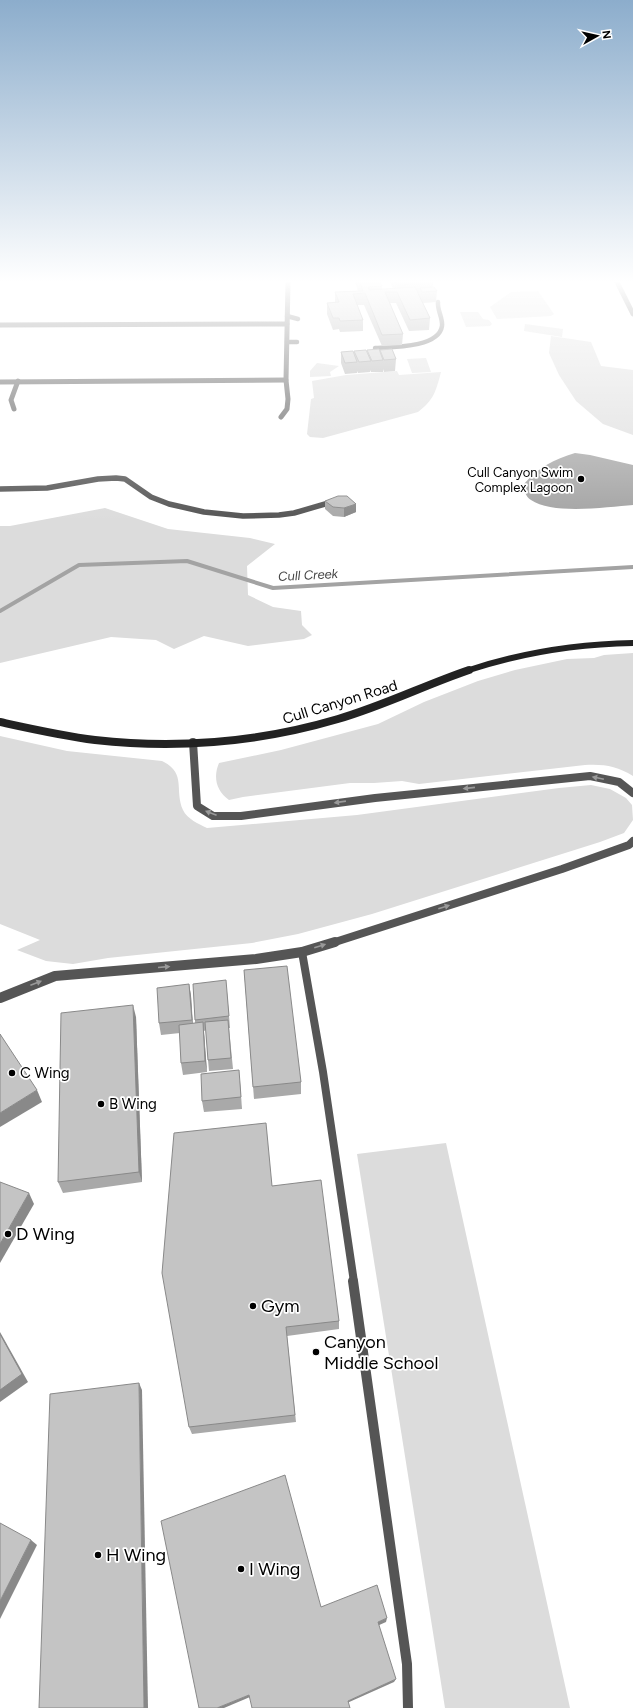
<svg xmlns="http://www.w3.org/2000/svg" width="633" height="1708" viewBox="0 0 633 1708" font-family="Figtree,sans-serif">
	<style>
		.green { fill: #dcdcdc }
		.water { fill: #a3a3a3 }
		.lines { fill: none; stroke-linecap: round; stroke-linejoin: round }
		.stream { stroke: #a3a3a3; stroke-width: 4 }
		.lane-far3 { stroke: #555; stroke-width: 4.5 }
		.lane-far2 { stroke: #555; stroke-width: 5.5 }
		.lane-far1 { stroke: #555; stroke-width: 8 }
		.lane { stroke: #555; stroke-width: 10 }
		.street-far2 { stroke: #555; stroke-width: 5 }
		.street-far1 { stroke: #555; stroke-width: 8 }
		.street { stroke: #555; stroke-width: 10 }
		.secondary-far1 { stroke: #222; stroke-width: 6 }
		.secondary { stroke: #222; stroke-width: 8 }
		.wall { fill: #a9a9a9 }
		.shaded-wall { fill: #898989 }
		.building { fill: #c4c4c4; stroke: #898989 }
		.oneway { fill: #999 }
		.poi-dot { fill: #000; stroke: #fff; stroke-width: 1.5 }
		.labels { text-anchor: middle; dominant-baseline: central; stroke-width: 3.5; stroke-linejoin: round; paint-order: stroke }
		.far-poi-label { font-size: 13px; fill: #000; stroke: #fff; text-anchor: end }
		.far-water-label { font-size: 13px; font-style: italic; fill: #444; stroke: #fff }
		.street-label { font-size: 15px; fill: #000; stroke: #fff }
		.poi-label { font-size: 15px; fill: #000; stroke: #fff; text-anchor: start }
		.near-poi-label { font-size: 18px; fill: #000; stroke: #fff; text-anchor: start }
	</style>
	<rect width="100%" height="100%" fill="#fff"/>
	<g class="green">
		<path d="M538 291 554 314 551 316 497 319 490 307 511 292Z"/>
		<path d="M460 312H478L483 319 489 320 492 324 490 326 466 327Z"/>
		<path d="M525 324 563 329 562 337 524 331Z"/>
		<path d="M551 336 591 342 601 366 633 370V435L603 424 576 401 559 375 549 353Z"/>
		<path d="M426 358 431 372 412 373 407 359Z"/>
		<path d="M317 363 339 366 330 372 331 376 310 377V371Z"/>
		<path d="M397 371 399 375 441 372C436 391 434 400 418 412L323 438 310 437 307 434 311 399 314 398 312 381 346 375Z"/>
		<path d="M105 508 168 529 250 538 275 544 247 566 248 595 273 607 301 611 302 625 312 635 304 639 248 646 204 636 174 649 156 640 111 637 0 663V526H10Z"/>
		<path d="M633 653V776C617 766 604 764 585 765L419 784 402 781 374 783H350L243 797 229 800C216 791 213 777 219 763L281 750 378 724 424 702 478 681 515 670 567 659 594 658 604 655Z"/>
		<path d="M0 736 67 751 162 761C187 773 174 790 183 810 187 819 199 824 207 828L357 815 559 788 591 785 610 789 626 798 632 805 633 820 624 833 600 842 372 914 298 934 252 943 108 958 73 964 46 961 17 950 40 940 0 924Z"/>
		<path d="M446 1143 570 1708H445L357 1154Z"/>
	</g>
	<path class="water" d="M575 453 590 455 633 465V505C608 507 552 515 531 500 525 496 524 490 524 484 538 468 554 459 575 453Z"/>
	<g class="lines">
		<path class="stream" d="M0 611 79 565 187 561 273 588 633 567"/>
		<g class="lane-far3">
			<path d="M287 316 298 319"/>
			<path d="M287 342H297"/>
			<path d="M375 348C391 347 439 348 442 326 443 318 437 310 438 302"/>
		</g>
		<path class="lane-far2" d="M0 489 47 488 98 479 116 478 125 479 151 497 169 504 204 512 243 516 279 515 294 513 332 502"/>
		<path class="lane-far1" d="M302 952 323 1072 354 1282"/>
		<path class="lane" d="M353 1281 407 1664 408 1708"/>
		<g class="street-far2">
			<path d="M617 282 633 314"/>
			<path d="M0 325 287 324"/>
			<path d="M0 382 286 380"/>
			<path d="M14 409 11 400 18 381"/>
			<path d="M281 417 287 409 288 399 286 380 288 282"/>
		</g>
		<g class="street-far1">
			<path d="M193 742 197 806 213 816H241L375 798 590 776 619 782 633 793"/>
			<path d="M332 943 562 869 629 845 633 841"/>
		</g>
		<path class="street" d="M0 998 55 976 256 959 302 952 335 942"/>
		<path class="secondary-far1" d="M466 671C520 653 576 644 633 643"/>
		<path class="secondary" d="M0 722C32 729 63 736 95 740 176 749 260 742 338 719 383 706 425 685 469 670"/>
	</g>
	<g class="wall">
		<path d="M355 282H380L382 286V289H393L390 282H433V287L437 291 436 302 423 303 430 318 429 330 409 331 396 303H389L403 334 402 345 382 346 364 305H357L363 320V331L340 332 339 329 333 330 327 314V303H335V292L358 291Z"/>
		<path d="M367 350 380 352V350L396 359 395 371 384 372 383 369V372H371L370 370V372L358 373 357 371V373L345 374 341 363V352L354 353V351L367 353Z"/>
		<path d="M325 501 356 504V512L344 517 333 516 325 509Z"/>
		<path d="M244 970 301 1082V1094L254 1099Z"/>
		<path d="M189 984 191 996 193 1023H195V1020L227 992 230 1028H229L233 1069 209 1071 208 1060 206 1030 204 1031 207 1072 183 1075 181 1063 180 1033 161 1035 159 1023Z"/>
		<path d="M136 1017 142 1182 63 1193 58 1182Z"/>
		<path d="M240 1081 242 1109 204 1112 202 1101Z"/>
		<path d="M272 1186 339 1321V1329L287 1336 296 1422 192 1434 189 1427Z"/>
	</g>
	<g class="shaded-wall">
		<path d="M356 504V512L344 517V508Z"/>
		<path d="M189 984 191 996 193 1031 192 1020Z"/>
		<path d="M133 1005 136 1017 142 1182 139 1172Z"/>
		<path d="M203 1022 204 1034 207 1072 205 1061Z"/>
		<path d="M37 1090 42 1102 0 1127V1113Z"/>
		<path d="M29 1193 34 1204 0 1263V1244Z"/>
		<path d="M0 1332 28 1382 0 1402Z"/>
		<path d="M139 1383 142 1390 148 1708H144Z"/>
		<path d="M31 1540 37 1545 0 1619V1601Z"/>
		<path d="M387 1618 386 1622 377 1626 378 1622Z"/>
		<path d="M396 1679 394 1682 347 1703 348 1701Z"/>
		<path d="M249 1695 250 1697 224 1708H217Z"/>
	</g>
	<g class="building">
		<path d="M360 282H380L382 286 368 287 369 290 415 287 430 318 410 320 397 292H385L403 334 382 335 365 293 353 294 363 320 340 321 339 318H333L327 303 339 302 335 292 363 291Z"/>
		<path d="M395 282H433V283L397 285Z"/>
		<path d="M434 287 437 291 422 292 420 288Z"/>
		<path d="M379 349 383 360 372 361 367 350Z"/>
		<path d="M392 349 396 359 384 360 380 350Z"/>
		<path d="M366 350 371 361 359 362 354 351Z"/>
		<path d="M353 351 357 362 345 363 341 352Z"/>
		<path d="M338 496H347L356 504 344 508 333 507 325 501Z"/>
		<path d="M287 966 301 1082 253 1087 244 970Z"/>
		<path d="M226 980 229 1016 195 1020 193 984Z"/>
		<path d="M189 984 192 1020 159 1023 157 988Z"/>
		<path d="M133 1005 139 1172 58 1182 61 1013Z"/>
		<path d="M228 1020 231 1058 208 1060 205 1022Z"/>
		<path d="M203 1022 205 1061 181 1063 179 1025Z"/>
		<path d="M0 1034 37 1090 0 1113Z"/>
		<path d="M239 1070 241 1097 202 1101 201 1074Z"/>
		<path d="M266 1123 272 1186 321 1180 339 1321 286 1327 295 1415 189 1427 162 1273 174 1133Z"/>
		<path d="M0 1182 29 1193 0 1244Z"/>
		<path d="M0 1334 22 1374 0 1390Z"/>
		<path d="M139 1383 144 1708H39L50 1394Z"/>
		<path d="M285 1475 321 1607 377 1585 387 1618 378 1622 396 1679 348 1701 350 1708H252L249 1695 217 1708H199L161 1521Z"/>
		<path d="M0 1523 31 1540 0 1601Z"/>
	</g>
	<defs><path id="oneway-solid" d="M-6-.8H1V-3.2L6.5 0L1 3.2V.8H-6Z"/></defs>
	<g class="oneway">
		<use href="#oneway-solid" transform="translate(598 778) rotate(-168)"/>
		<use href="#oneway-solid" transform="translate(469 788) rotate(174)"/>
		<use href="#oneway-solid" transform="translate(340 802) rotate(172)"/>
		<use href="#oneway-solid" transform="translate(211 813) rotate(-159)"/>
		<use href="#oneway-solid" transform="translate(444 907) rotate(-18)"/>
		<use href="#oneway-solid" transform="translate(320 946) rotate(-17)"/>
		<use href="#oneway-solid" transform="translate(164 967) rotate(-5)"/>
		<use href="#oneway-solid" transform="translate(36 983) rotate(-21)"/>
	</g>
	<linearGradient id="sky" x2="0" y2="1"><stop stop-color="#8cadcc"/><stop offset="0.54" stop-color="#fff"/><stop offset="1" stop-color="#fff" stop-opacity="0"/></linearGradient>
	<rect width="633" height="521" fill="url(#sky)"/>
	<g class="poi-dot">
		<circle cx="581" cy="479" r="4"/>
		<circle cx="12" cy="1073" r="4"/>
		<circle cx="101" cy="1104" r="4"/>
		<circle cx="8" cy="1234" r="4"/>
		<circle cx="253" cy="1306" r="4"/>
		<circle cx="316" cy="1352" r="4"/>
		<circle cx="98" cy="1555" r="4"/>
		<circle cx="241" cy="1569" r="4"/>
	</g>
	<g class="labels">
		<g class="far-poi-label">
			<text x="573" y="472">Cull Canyon Swim<tspan x="573" dy="15">Complex Lagoon</tspan></text>
		</g>
		<g class="far-water-label">
			<text transform="translate(308 575) rotate(-3)">Cull Creek</text>
		</g>
		<g class="street-label">
			<text transform="translate(340 702) rotate(-17)">Cull Canyon Road</text>
		</g>
		<g class="poi-label">
			<text x="20" y="1073">C Wing</text>
			<text x="109" y="1104">B Wing</text>
		</g>
		<g class="near-poi-label">
			<text x="16" y="1234">D Wing</text>
			<text x="261" y="1306">Gym</text>
			<text x="324" y="1342">Canyon<tspan x="324" dy="21">Middle School</tspan></text>
			<text x="106" y="1555">H Wing</text>
			<text x="249" y="1569">I Wing</text>
		</g>
	</g>
	<g transform="translate(597 36) rotate(82)" stroke="#ffffff" stroke-width="3" paint-order="stroke">
	<path d="M0-3L7 15L0 10L-7 15Z" fill="#000000"/>
	<text y="-6" font-size="11" font-weight="bold" text-anchor="middle" fill="#000000">N</text>
	</g>
</svg>
